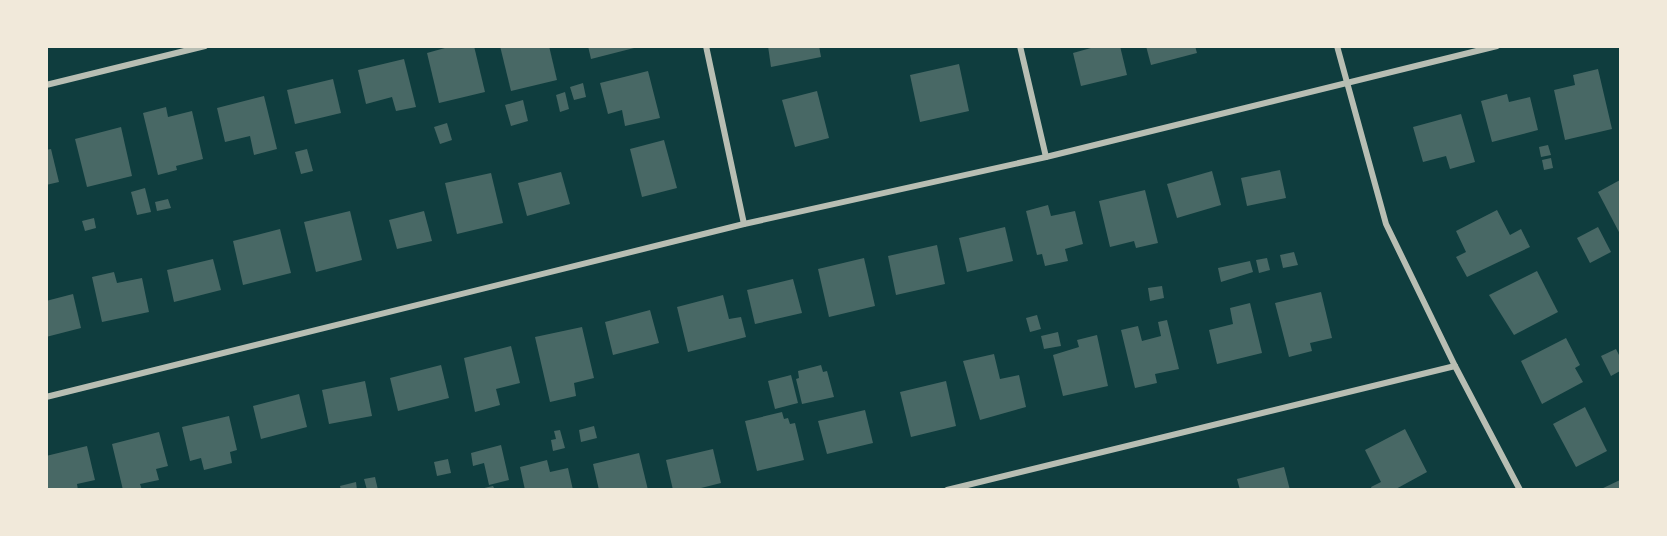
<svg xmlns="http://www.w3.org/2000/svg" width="1667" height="536" viewBox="0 0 1667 536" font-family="'DM Sans',sans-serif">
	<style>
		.building { fill: #486865 }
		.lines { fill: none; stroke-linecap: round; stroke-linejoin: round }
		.minor { stroke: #b8beb3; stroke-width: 6 }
	</style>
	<rect width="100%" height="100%" fill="#0f3d3e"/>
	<g class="building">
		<path d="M452 46H474L485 92 439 103 427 53Z"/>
		<path d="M500 46H549L557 80 511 91Z"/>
		<path d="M588 46H638V47L591 59Z"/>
		<path d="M768 46H819L821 57 771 67Z"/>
		<path d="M1098 46H1120L1127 75 1081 86 1073 53Z"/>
		<path d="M1146 46H1195L1197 53 1151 65Z"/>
		<path d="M404 59 416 107 396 111 392 97 366 104 358 70Z"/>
		<path d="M959 64 969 111 920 122 910 75Z"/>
		<path d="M1598 69 1612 129 1565 140 1554 90 1575 85 1573 75Z"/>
		<path d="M648 71 660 118 625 126 622 110 608 114 600 83Z"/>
		<path d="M333 79 341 113 295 124 287 90Z"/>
		<path d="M583 83 586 97 574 100 570 87Z"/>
		<path d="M817 91 829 138 795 147 782 100Z"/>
		<path d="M565 92 569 109 560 112 556 95Z"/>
		<path d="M1507 94 1509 102 1530 97 1538 130 1492 142 1481 101Z"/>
		<path d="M264 96 277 149 254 155 250 136 225 142 217 108Z"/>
		<path d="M523 100 528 121 511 126 505 105Z"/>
		<path d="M166 107 168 117 192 111 203 159 176 166 177 170 158 175 143 113Z"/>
		<path d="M1461 114 1475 162 1450 169 1446 156 1423 162 1413 127Z"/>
		<path d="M447 123 452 140 440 144 434 127Z"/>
		<path d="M121 127 132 176 87 187 75 139Z"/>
		<path d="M664 140 677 188 642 197 630 149Z"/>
		<path d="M1548 145 1551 155 1541 157 1539 147Z"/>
		<path d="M51 149 59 182 46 185V150Z"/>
		<path d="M307 149 313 171 301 174 295 152Z"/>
		<path d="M1551 158 1553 168 1544 170 1542 160Z"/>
		<path d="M1280 170 1286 198 1247 206 1241 178Z"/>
		<path d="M1212 171 1221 205 1177 218 1167 184Z"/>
		<path d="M561 172 570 204 527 216 518 183Z"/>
		<path d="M491 173 503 223 457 234 445 183Z"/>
		<path d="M1620 180V234L1598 192Z"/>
		<path d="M145 188 151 212 137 215 131 192Z"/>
		<path d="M1145 190 1158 243 1136 248 1134 241 1110 247 1099 201Z"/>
		<path d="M168 199 171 208 157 211 155 202Z"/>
		<path d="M1048 205 1051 216 1075 211 1083 244 1065 249 1068 261 1045 266 1042 254 1037 255 1026 211Z"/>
		<path d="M1497 210 1510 235 1521 229 1530 247 1467 277 1456 257 1466 252 1456 231Z"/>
		<path d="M350 211 362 260 316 272 304 222Z"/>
		<path d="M424 211 432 241 397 249 389 220Z"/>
		<path d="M94 218 96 228 85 231 82 221Z"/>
		<path d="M1005 227 1013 261 967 272 959 238Z"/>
		<path d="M1598 227 1611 252 1590 263 1577 238Z"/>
		<path d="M280 229 291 273 243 285 233 241Z"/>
		<path d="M937 245 945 284 896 295 888 256Z"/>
		<path d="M1294 252 1298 265 1283 268 1280 255Z"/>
		<path d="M864 258 875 306 829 317 818 269Z"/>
		<path d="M1267 258 1270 270 1259 273 1256 260Z"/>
		<path d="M213 259 221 290 174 302 167 270Z"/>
		<path d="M1250 261 1253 272 1221 282 1218 268Z"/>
		<path d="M1537 271 1558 312 1514 335 1489 295Z"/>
		<path d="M114 272 117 283 142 278 149 312 102 322 92 277Z"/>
		<path d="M793 279 802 313 755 324 747 290Z"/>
		<path d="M1162 286 1164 298 1150 301 1148 288Z"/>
		<path d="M1321 292 1332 338 1310 343 1312 351 1289 357 1275 303Z"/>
		<path d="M73 294 81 328 46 337V301Z"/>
		<path d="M723 295 729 319 741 317 746 337 688 352 677 307Z"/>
		<path d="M1250 303 1262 353 1217 364 1209 330 1233 324 1230 308Z"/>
		<path d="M650 310 659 343 613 355 605 322Z"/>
		<path d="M1037 315 1041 329 1030 332 1026 318Z"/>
		<path d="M1167 320 1179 369 1155 374 1157 383 1135 388 1121 330 1138 326 1142 341 1161 336 1158 322Z"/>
		<path d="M582 327 594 378 574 383 576 396 550 402 535 337Z"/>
		<path d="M1058 332 1061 346 1044 349 1041 336Z"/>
		<path d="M1097 335 1108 386 1063 396 1053 355 1079 347 1077 340Z"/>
		<path d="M1566 338 1580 365 1575 368 1583 382 1542 404 1521 361Z"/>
		<path d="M511 346 520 383 496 389 500 405 475 412 464 358Z"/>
		<path d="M1616 349 1620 357V371L1611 376 1601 356Z"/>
		<path d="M994 354 1000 379 1019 375 1026 407 980 420 963 361Z"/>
		<path d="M441 365 449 398 398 411 390 378Z"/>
		<path d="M821 365 823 372 827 371 834 397 802 404 796 379 799 378 798 371Z"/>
		<path d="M791 375 798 403 775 409 768 381Z"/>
		<path d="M365 381 372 416 329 424 322 390Z"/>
		<path d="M946 381 956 426 911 437 900 392Z"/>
		<path d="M299 394 307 427 261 439 253 406Z"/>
		<path d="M1585 407 1607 451 1576 467 1553 424Z"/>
		<path d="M865 410 873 443 827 454 818 421Z"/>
		<path d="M782 412 784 419 788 418 790 424 795 423 804 460 757 471 745 421Z"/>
		<path d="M229 416 237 450 230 452 232 463 204 470 201 458 190 461 182 427Z"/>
		<path d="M594 426 597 438 581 442 579 430Z"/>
		<path d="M1405 429 1427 472 1394 490H1372L1371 487 1381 482 1365 450Z"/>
		<path d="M560 430 565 448 553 451 551 440 556 439 554 431Z"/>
		<path d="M159 432 168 466 156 469 159 480 140 484 142 490H123L112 444Z"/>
		<path d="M501 445 509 480 489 485 484 463 473 466 471 453Z"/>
		<path d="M87 446 95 480 77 484 78 490H47L46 456Z"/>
		<path d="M713 449 721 483 693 490H673L666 460Z"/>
		<path d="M639 453 648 490H599L593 464Z"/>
		<path d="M448 459 451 473 437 476 434 462Z"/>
		<path d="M547 460 550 472 568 468 573 490H525L520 467Z"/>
		<path d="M1284 467 1290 490H1240L1237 479Z"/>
		<path d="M375 477 378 490H367L364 479Z"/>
		<path d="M1620 480V490H1599Z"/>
		<path d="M356 482 357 490H341L340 486Z"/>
		<path d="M493 486 495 490H480V489Z"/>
	</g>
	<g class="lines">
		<g class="minor">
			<path d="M706 46 744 224"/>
			<path d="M1020 46 1046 157"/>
			<path d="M1337 46 1386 224 1455 366 1520 490"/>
			<path d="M46 85 205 46"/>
			<path d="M46 397 744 224 1046 157 1497 46"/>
			<path d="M947 490 1455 366"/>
		</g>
	</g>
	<rect width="1667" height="536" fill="none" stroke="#f1e9da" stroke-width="96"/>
</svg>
